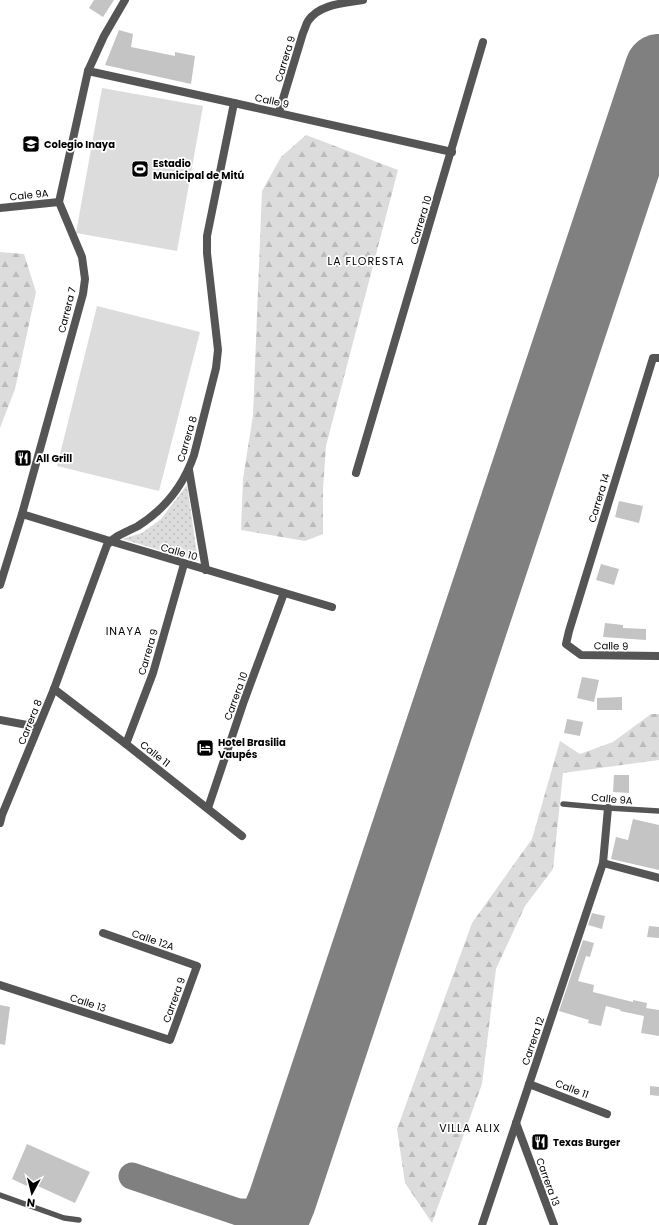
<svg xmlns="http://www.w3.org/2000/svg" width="659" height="1225" viewBox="0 0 659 1225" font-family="Poppins,sans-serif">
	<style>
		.green { fill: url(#green-dots) }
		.forest { fill: url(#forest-firs) }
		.pitch { fill: #dcdcdc }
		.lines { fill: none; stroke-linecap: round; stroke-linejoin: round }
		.taxiway { stroke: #808080; stroke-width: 27 }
		.runway { stroke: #808080; stroke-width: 68 }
		.building { fill: #c4c4c4 }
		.service { stroke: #555; stroke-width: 5.5 }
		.minor { stroke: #555; stroke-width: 8 }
		.tertiary { stroke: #555; stroke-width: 8 }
		.labels { text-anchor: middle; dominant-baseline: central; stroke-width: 3.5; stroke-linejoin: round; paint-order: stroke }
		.street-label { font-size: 10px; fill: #000; stroke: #fff }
		.poi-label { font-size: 10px; font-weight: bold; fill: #000; stroke: #fff; text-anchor: start }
		.neighbourhood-label { font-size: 11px; letter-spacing: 1px; fill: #000; stroke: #fff }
	</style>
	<defs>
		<pattern id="green-dots" width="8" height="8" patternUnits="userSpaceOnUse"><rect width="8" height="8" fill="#dcdcdc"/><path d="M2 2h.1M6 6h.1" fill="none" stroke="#bbb" stroke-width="1.8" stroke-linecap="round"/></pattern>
		<pattern id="forest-firs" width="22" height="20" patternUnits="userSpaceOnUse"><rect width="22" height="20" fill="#dcdcdc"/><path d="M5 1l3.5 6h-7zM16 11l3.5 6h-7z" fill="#bbb"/></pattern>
	</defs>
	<rect width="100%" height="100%" fill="#fff"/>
	<path class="green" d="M187 485 198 561 122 539 142 533 161 519Z"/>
	<g class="forest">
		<path d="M306 135 398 170 326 446 323 489V534L305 541 241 530 243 479 253 415 262 191 281 157Z"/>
		<path d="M0 252 24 254 36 292 15 389 0 428Z"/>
		<path d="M651 714H659V760L563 773 553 869 525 906 496 969 482 1084 432 1223 405 1183 397 1129 472 923 532 839 560 741 580 754 613 742Z"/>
	</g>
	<g class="pitch">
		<path d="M102 88 203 106 177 251 76 233Z"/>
		<path d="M97 306 200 332 159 491 57 466Z"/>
	</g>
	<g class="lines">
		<g class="taxiway">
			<path d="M132 1176 250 1216 258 1225"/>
			<path d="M242 1212C264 1214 264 1214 282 1201"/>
		</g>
		<path class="runway" d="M272 1225 282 1201 659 68"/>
	</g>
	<g class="building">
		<path d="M94 0H114L103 17 89 8Z"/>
		<path d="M119 30 133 34 131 47 175 56V52L195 56 191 84 105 65Z"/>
		<path d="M619 501 643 506 639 523 615 517Z"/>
		<path d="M601 564 619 569 614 585 596 580Z"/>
		<path d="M605 623 623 625V628L646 629V640L603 637Z"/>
		<path d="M582 677 599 680 594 702 577 698Z"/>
		<path d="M622 697V710H597V698Z"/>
		<path d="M567 719 583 722 580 736 564 733Z"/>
		<path d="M614 775H629V793L613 792Z"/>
		<path d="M633 819 659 825V870L611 859 616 837 628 840Z"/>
		<path d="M592 913 605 916 602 929 588 925Z"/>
		<path d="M649 926 659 927V938L647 937Z"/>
		<path d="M583 940 594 943 590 957 586 956 578 981 594 985 593 992 633 1002V1000L647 1003 646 1008 659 1010V1036L641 1033 644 1016 620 1011 621 1010 606 1006 601 1026 588 1023 589 1020 559 1011Z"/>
		<path d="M0 1005 10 1007 5 1045 0 1044Z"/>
		<path d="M650 1086 659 1087V1096L650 1095Z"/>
		<path d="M27 1144 90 1172 75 1203 29 1182 27 1186 12 1179Z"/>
	</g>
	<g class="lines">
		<g class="service">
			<path d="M563 804 608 808 659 811"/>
			<path d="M0 1195 64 1218 79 1220"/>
		</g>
		<g class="minor">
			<path d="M234 103 452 152"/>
			<path d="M279 112 303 33C305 29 306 24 308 21 319 4 345 3 363 0"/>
			<path d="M0 208 59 202"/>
			<path d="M659 358H653L569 631 566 644 581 655 659 656"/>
			<path d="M189 470 206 570"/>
			<path d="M356 473 483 42"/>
			<path d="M22 514 110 541 332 607"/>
			<path d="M0 585 22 514 83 294 85 279 82 257 59 202 88 71"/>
			<path d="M54 689 126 744 242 836"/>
			<path d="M0 720 38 727"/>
			<path d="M126 744 153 673 184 564"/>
			<path d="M208 808 244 701 284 593"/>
			<path d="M603 863 659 878"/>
			<path d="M0 985 170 1040 197 966 103 933"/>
			<path d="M529 1084 607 1114"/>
			<path d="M516 1123 554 1225"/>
			<path d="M482 1225 603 863 608 808"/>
		</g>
		<path class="tertiary" d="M0 823 2 815 54 689 107 545C115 535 127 532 138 526 165 509 184 484 194 455L216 368 218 350 207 253V236L234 103 88 71 104 36 125 0"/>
	</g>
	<defs>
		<g id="school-square" transform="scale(0.9)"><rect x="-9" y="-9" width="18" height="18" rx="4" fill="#000" stroke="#fff"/><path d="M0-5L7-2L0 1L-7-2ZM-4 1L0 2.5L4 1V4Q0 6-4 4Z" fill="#fff"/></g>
		<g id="stadium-square" transform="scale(0.9)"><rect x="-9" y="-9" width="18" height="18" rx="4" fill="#000" stroke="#fff"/><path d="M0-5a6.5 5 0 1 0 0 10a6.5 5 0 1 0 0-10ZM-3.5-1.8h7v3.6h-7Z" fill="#fff"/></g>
		<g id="restaurant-square" transform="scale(0.9)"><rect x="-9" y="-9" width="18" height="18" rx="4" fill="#000" stroke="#fff"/><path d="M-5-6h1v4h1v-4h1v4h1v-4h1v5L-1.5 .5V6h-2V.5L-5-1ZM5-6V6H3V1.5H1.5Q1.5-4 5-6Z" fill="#fff"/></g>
		<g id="hotel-square" transform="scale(0.9)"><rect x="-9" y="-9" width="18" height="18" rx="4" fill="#000" stroke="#fff"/><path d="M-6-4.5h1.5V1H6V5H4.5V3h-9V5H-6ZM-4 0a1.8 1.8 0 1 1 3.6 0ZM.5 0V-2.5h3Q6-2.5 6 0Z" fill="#fff"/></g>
	</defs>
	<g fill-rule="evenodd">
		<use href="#school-square" x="31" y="144"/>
		<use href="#stadium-square" x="140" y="169"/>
		<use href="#restaurant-square" x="23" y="458"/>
		<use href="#hotel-square" x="205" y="748"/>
		<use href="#restaurant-square" x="540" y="1142"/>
	</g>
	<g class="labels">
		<g class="street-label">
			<text transform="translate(285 59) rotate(-73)">Carrera 9</text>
			<text transform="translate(272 101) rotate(12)">Calle 9</text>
			<text transform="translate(29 195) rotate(-6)">Cale 9A</text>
			<text transform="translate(421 220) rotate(-73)">Carrera 10</text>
			<text transform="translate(67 310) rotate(-76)">Carrera 7</text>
			<text transform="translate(187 439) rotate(-74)">Carrera 8</text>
			<text transform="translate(599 498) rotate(-73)">Carrera 14</text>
			<text transform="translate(179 552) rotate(16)">Calle 10</text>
			<text transform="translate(611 646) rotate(1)">Calle 9</text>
			<text transform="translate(148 652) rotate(-74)">Carrera 9</text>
			<text transform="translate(236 696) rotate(-70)">Carrera 10</text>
			<text transform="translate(30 722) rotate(-68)">Carrera 8</text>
			<text transform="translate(155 754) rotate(38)">Calle 11</text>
			<text transform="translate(612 799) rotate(5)">Calle 9A</text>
			<text transform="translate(153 940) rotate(19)">Calle 12A</text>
			<text transform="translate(174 1000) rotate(-70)">Carrera 9</text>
			<text transform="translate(88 1003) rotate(18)">Calle 13</text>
			<text transform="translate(533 1041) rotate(-71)">Carrera 12</text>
			<text transform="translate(572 1089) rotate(21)">Calle 11</text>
			<text transform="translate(548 1182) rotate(70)">Carrera 13</text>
		</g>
		<g class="poi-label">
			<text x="44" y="144">Colegio Inaya</text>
			<text x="153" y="163">Estadio<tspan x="153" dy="12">Municipal de Mitú</tspan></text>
			<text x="36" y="458">All Grill</text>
			<text x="218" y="742">Hotel Brasilia<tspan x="218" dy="12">Vaupés</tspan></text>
			<text x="553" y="1142">Texas Burger</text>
		</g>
		<g class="neighbourhood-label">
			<text x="366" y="261">LA FLORESTA</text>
			<text x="124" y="631">INAYA</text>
			<text x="470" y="1128">VILLA ALIX</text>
		</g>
	</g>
	<g transform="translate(32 1193) rotate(187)" stroke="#ffffff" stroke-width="3" paint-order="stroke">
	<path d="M0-3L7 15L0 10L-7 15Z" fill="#000000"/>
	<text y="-6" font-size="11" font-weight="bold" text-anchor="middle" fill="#000000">N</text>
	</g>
</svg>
